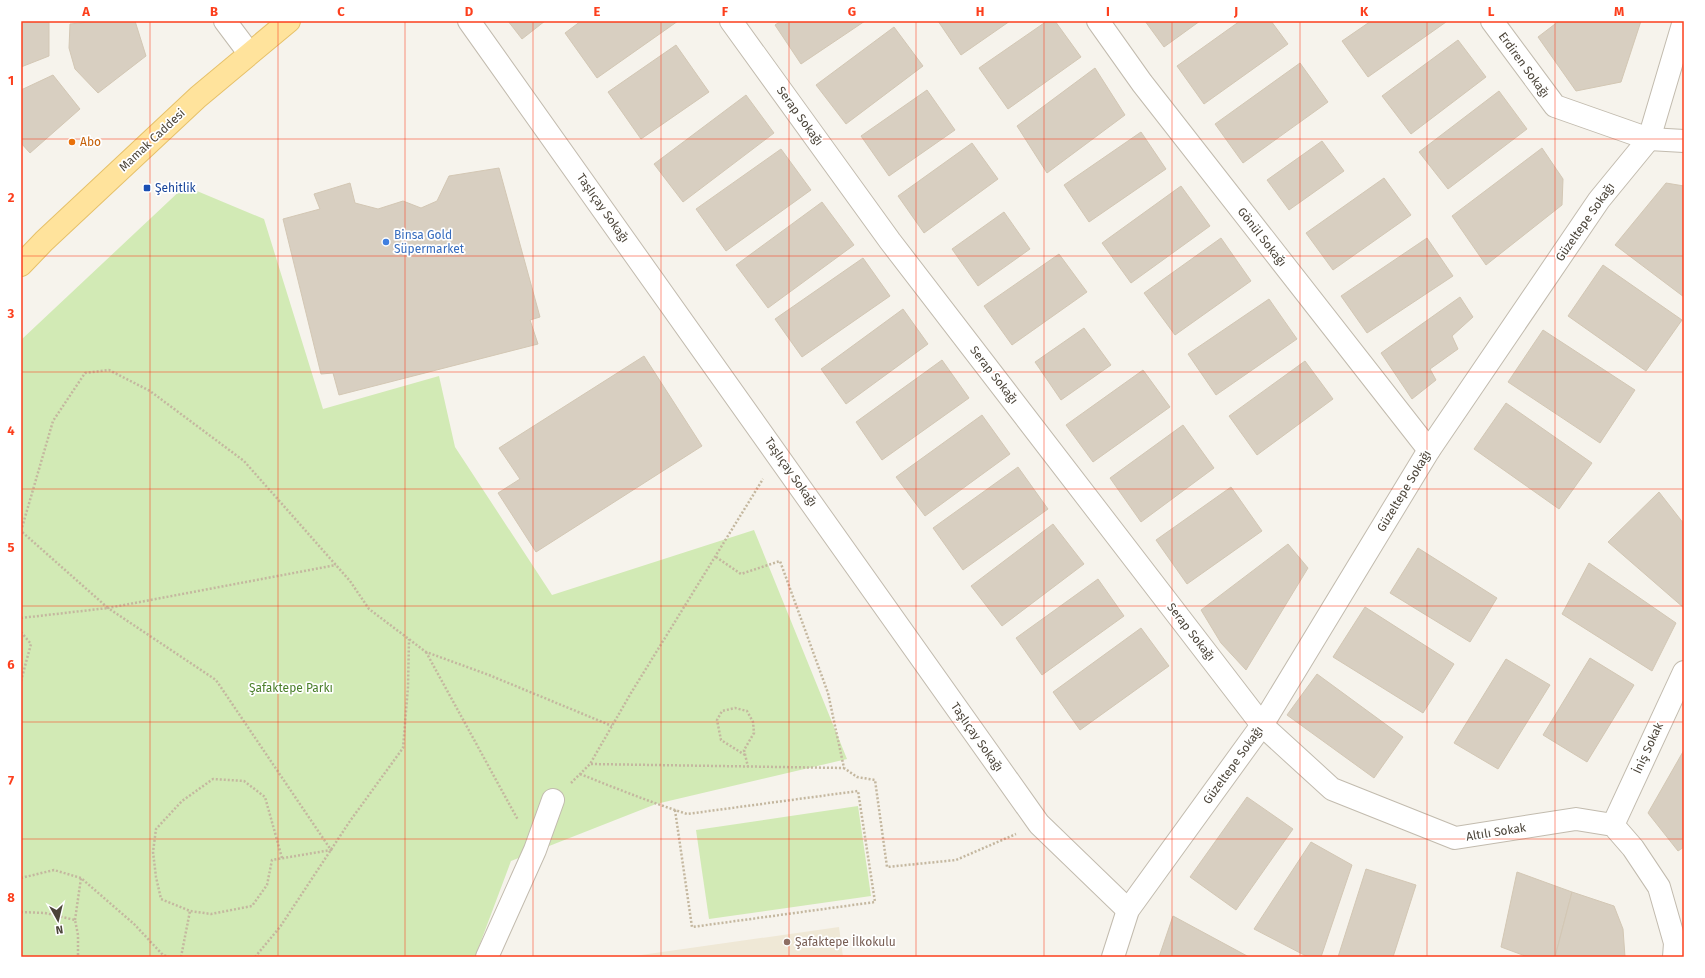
<svg xmlns="http://www.w3.org/2000/svg" width="1705" height="978" viewBox="0 0 1705 978" font-family="'Fira Sans',sans-serif">
	<style>
		.education { fill: #efe8d6 }
		.green { fill: #d2eab5 }
		.building { fill: #d8cfc1; stroke: #d3c7b4 }
		.lines { fill: none; stroke-linecap: round; stroke-linejoin: round }
		.minor-casing { stroke: #c2bbae; stroke-width: 24 }
		.major-casing { stroke: #e6c16a; stroke-width: 24 }
		.path { stroke: #c4b79f; stroke-width: 2.5; stroke-dasharray: 2 2; stroke-linecap: butt }
		.minor { stroke: #fff; stroke-width: 22 }
		.major { stroke: #ffe39c; stroke-width: 22 }
		.grid { fill: none; stroke: #fc3f1d; stroke-width: 1; stroke-opacity: 0.55 }
		.food-dot { fill: #e8710a; stroke: #fff; stroke-width: 1.5 }
		.transit-dot { fill: #1a4fb4; stroke: #fff; stroke-width: 1.5 }
		.shop-dot { fill: #3f7fe0; stroke: #fff; stroke-width: 1.5 }
		.education-dot { fill: #8d6e63; stroke: #fff; stroke-width: 1.5 }
		.labels { text-anchor: middle; dominant-baseline: central; stroke-width: 3.5; stroke-linejoin: round; paint-order: stroke }
		.street-label { font-size: 12px; fill: #4b4439; stroke: #fff }
		.food-label { font-size: 12px; fill: #c56008; stroke: #fff; text-anchor: start }
		.transit-label { font-size: 12px; fill: #164399; stroke: #fff; text-anchor: start }
		.shop-label { font-size: 12px; fill: #366cbe; stroke: #fff; text-anchor: start }
		.park-label { font-size: 12px; fill: #4a7f2a; stroke: #fff }
		.education-label { font-size: 12px; fill: #785e54; stroke: #fff; text-anchor: start }
		.neatline { fill: none; stroke: #fc3f1d; stroke-width: 1.5 }
		.grid-label { font-size: 13px; text-anchor: middle; font-weight: bold; fill: #fc3f1d }
	</style>
	<rect width="100%" height="100%" fill="#f6f3ec"/>
	<path class="education" d="M839 927 843 957H627Z"/>
	<g class="green">
		<path d="M185 186 264 219 323 409 439 376 455 447 552 595 754 530 847 759 656 804 511 861 475 957H21V340Z"/>
		<path d="M858 806 871 896 709 919 696 830Z"/>
	</g>
	<g class="building">
		<path d="M21 21 49 22V56L21 67Z"/>
		<path d="M99 21H135L146 56 98 93 75 69 69 48 70 24Z"/>
		<path d="M508 21H545L522 39Z"/>
		<path d="M581 21H678L597 78 565 33Z"/>
		<path d="M781 21H865L801 64 775 25Z"/>
		<path d="M938 21H1010L961 55Z"/>
		<path d="M1047 21H1055L1081 57 1008 109 979 68Z"/>
		<path d="M1145 21H1200L1164 47Z"/>
		<path d="M1240 21H1271L1288 44 1204 104 1177 66Z"/>
		<path d="M1371 21H1445L1446 22 1368 77 1342 41Z"/>
		<path d="M1559 21H1641L1621 82 1576 91 1538 37Z"/>
		<path d="M894 27 923 66 846 124 816 85Z"/>
		<path d="M1458 40 1486 77 1411 134 1382 96Z"/>
		<path d="M676 45 709 92 641 139 608 92Z"/>
		<path d="M1300 63 1328 102 1243 163 1215 124Z"/>
		<path d="M1095 68 1125 115 1047 173 1017 126Z"/>
		<path d="M53 75 80 109 30 153 21 143V90Z"/>
		<path d="M927 90 955 130 889 176 861 136Z"/>
		<path d="M1499 91 1527 129 1448 189 1419 152Z"/>
		<path d="M746 95 774 133 683 202 654 164Z"/>
		<path d="M1141 132 1166 169 1089 222 1064 185Z"/>
		<path d="M1322 141 1344 171 1289 210 1267 180Z"/>
		<path d="M972 143 998 179 924 233 898 196Z"/>
		<path d="M1542 148 1563 179 1562 205 1486 265 1452 216Z"/>
		<path d="M781 149 811 190 726 251 696 209Z"/>
		<path d="M499 168 540 317 530 320 538 344 339 395 333 373 321 374 283 219 320 209 314 194 350 183 355 203 378 209 403 201 421 208 437 201 449 176Z"/>
		<path d="M1384 178 1411 215 1333 270 1306 233Z"/>
		<path d="M1666 183 1684 186V297L1615 245Z"/>
		<path d="M1181 186 1210 226 1131 283 1102 243Z"/>
		<path d="M822 202 854 245 768 308 736 265Z"/>
		<path d="M1004 212 1030 249 978 286 952 249Z"/>
		<path d="M1221 238 1251 281 1175 335 1144 293Z"/>
		<path d="M1427 238 1453 276 1367 333 1341 296Z"/>
		<path d="M1059 254 1087 292 1012 345 984 306Z"/>
		<path d="M863 258 890 296 802 357 775 319Z"/>
		<path d="M1603 265 1682 320 1646 371 1568 316Z"/>
		<path d="M1460 297 1473 317 1452 336 1458 349 1430 369 1436 380 1412 399 1381 353Z"/>
		<path d="M1269 299 1297 339 1216 395 1188 354Z"/>
		<path d="M903 309 928 344 846 404 821 369Z"/>
		<path d="M1084 328 1111 365 1061 400 1035 362Z"/>
		<path d="M1543 330 1635 390 1600 443 1508 382Z"/>
		<path d="M644 356 702 446 536 552 498 493 520 479 499 448Z"/>
		<path d="M942 360 969 398 882 460 856 422Z"/>
		<path d="M1305 361 1333 399 1257 455 1229 416Z"/>
		<path d="M1143 370 1170 407 1093 462 1066 425Z"/>
		<path d="M1506 403 1592 463 1559 509 1474 449Z"/>
		<path d="M982 415 1010 454 925 516 896 477Z"/>
		<path d="M1183 425 1214 468 1141 522 1110 478Z"/>
		<path d="M1018 467 1048 509 963 570 933 528Z"/>
		<path d="M1231 487 1262 531 1187 584 1156 540Z"/>
		<path d="M1659 492 1684 524V608L1608 542Z"/>
		<path d="M1053 524 1084 564 1002 626 971 586Z"/>
		<path d="M1288 544 1308 568 1246 670 1221 643 1201 610Z"/>
		<path d="M1418 548 1497 598 1470 642 1390 593Z"/>
		<path d="M1589 563 1676 623 1652 671 1562 614Z"/>
		<path d="M1098 579 1124 616 1042 675 1016 638Z"/>
		<path d="M1365 607 1454 664 1423 713 1333 657Z"/>
		<path d="M1141 628 1169 666 1080 730 1053 692Z"/>
		<path d="M1590 658 1634 685 1587 762 1543 735Z"/>
		<path d="M1506 659 1550 685 1498 769 1454 743Z"/>
		<path d="M1317 674 1403 737 1374 778 1287 715Z"/>
		<path d="M1684 750V847L1678 851 1648 813Z"/>
		<path d="M1247 797 1293 829 1236 910 1190 877Z"/>
		<path d="M1311 842 1352 865 1321 957H1308L1254 929Z"/>
		<path d="M1366 869 1416 885 1393 957H1338Z"/>
		<path d="M1517 872 1572 892 1555 957H1528L1501 947Z"/>
		<path d="M1572 892 1614 906 1623 929 1625 957H1555Z"/>
		<path d="M1173 916 1249 957H1159Z"/>
	</g>
	<g class="lines">
		<g class="minor-casing">
			<g id="minor">
				<path d="M225 21 249 53"/>
				<path d="M469 21 1039 824 1128 910"/>
				<path d="M731 21 890 241 1262 725 1332 789 1455 838 1576 819 1613 825 1633 848 1659 887 1675 943 1674 957"/>
				<path d="M1098 21 1142 83 1429 450"/>
				<path d="M1492 21 1555 106 1649 139 1684 141"/>
				<path d="M1613 825 1684 672"/>
				<path d="M487 957 535 850 553 800"/>
				<path d="M1113 957 1128 910 1262 725 1429 450 1599 200 1649 139 1684 21"/>
			</g>
		</g>
		<g class="major-casing">
			<path id="major" d="M21 265 44 241 198 97 289 21"/>
		</g>
		<g class="path">
			<path d="M21 531 53 421 85 373 109 370 150 391 244 461 350 581 369 609 426 652 489 675 612 726"/>
			<path d="M716 557 741 574 780 561 828 693 844 768 857 777 875 780 887 867 956 860 1016 834"/>
			<path d="M21 618 108 608 21 531"/>
			<path d="M21 632 31 644 21 681"/>
			<path d="M426 652 518 820"/>
			<path d="M745 755 721 740 717 720 722 711 735 708 747 711 753 722 754 733 744 750 748 767"/>
			<path d="M591 764 844 768"/>
			<path d="M580 774C615 788 650 802 687 814L858 791 875 902 692 927 675 810"/>
			<path d="M571 783 590 764 631 693 763 479"/>
			<path d="M282 858 265 797 244 781 213 779 182 801 156 829 153 852 156 877 161 899 190 911 211 914 252 906 267 885 272 860 331 850 216 680 108 608 336 565"/>
			<path d="M21 878 54 870 81 878 134 924 163 955 169 957"/>
			<path d="M21 912 45 913 75 920 78 935V957"/>
			<path d="M75 920 81 878"/>
			<path d="M181 957 190 911"/>
			<path d="M255 957 280 927 350 821 403 748 408 687 409 639"/>
		</g>
		<use href="#minor" class="minor"/>
		<use href="#major" class="major"/>
	</g>
	<path class="grid" d="M150 21V957M278 21V957M405 21V957M533 21V957M661 21V957M789 21V957M916 21V957M1044 21V957M1172 21V957M1300 21V957M1427 21V957M1555 21V957M21 139H1684M21 256H1684M21 372H1684M21 489H1684M21 606H1684M21 722H1684M21 839H1684"/>
	<circle class="food-dot" cx="72" cy="142" r="4"/>
	<rect class="transit-dot" x="143" y="184" width="8" height="8" rx="2"/>
	<circle class="shop-dot" cx="386" cy="242" r="4"/>
	<circle class="education-dot" cx="787" cy="942" r="4"/>
	<g class="labels">
		<g class="street-label">
			<text transform="translate(1524 65) rotate(54)">Erdiren Sokağı</text>
			<text transform="translate(800 116) rotate(54)">Serap Sokağı</text>
			<text transform="translate(152 140) rotate(-43)">Mamak Caddesi</text>
			<text transform="translate(603 208) rotate(55)">Taşlıçay Sokağı</text>
			<text transform="translate(1585 222) rotate(-55)">Güzeltepe Sokağı</text>
			<text transform="translate(1262 237) rotate(52)">Gönül Sokağı</text>
			<text transform="translate(994 375) rotate(52)">Serap Sokağı</text>
			<text transform="translate(791 472) rotate(55)">Taşlıçay Sokağı</text>
			<text transform="translate(1404 491) rotate(-59)">Güzeltepe Sokağı</text>
			<text transform="translate(1191 632) rotate(52)">Serap Sokağı</text>
			<text transform="translate(977 737) rotate(55)">Taşlıçay Sokağı</text>
			<text transform="translate(1648 748) rotate(-65)">İniş Sokak</text>
			<text transform="translate(1233 765) rotate(-54)">Güzeltepe Sokağı</text>
			<text transform="translate(1496 832) rotate(-9)">Altılı Sokak</text>
		</g>
		<g class="food-label">
			<text x="80" y="142">Abo</text>
		</g>
		<g class="transit-label">
			<text x="155" y="188">Şehitlik</text>
		</g>
		<g class="shop-label">
			<text x="394" y="235">Binsa Gold<tspan x="394" dy="14">Süpermarket</tspan></text>
		</g>
		<g class="park-label">
			<text x="291" y="688">Şafaktepe Parkı</text>
		</g>
		<g class="education-label">
			<text x="795" y="942">Şafaktepe İlkokulu</text>
		</g>
	</g>
	<rect width="1705" height="978" fill="none" stroke="#ffffff" stroke-width="44"/>
	<g transform="translate(58 920) rotate(172)" stroke="#ffffff" stroke-width="3" paint-order="stroke">
	<path d="M0-3L7 15L0 10L-7 15Z" fill="#4b4439"/>
	<text y="-6" font-size="11" font-weight="bold" text-anchor="middle" fill="#4b4439">N</text>
	</g>
	<rect x="22" y="22" width="1661" height="934" class="neatline"/>
	<g class="grid-label">
		<text x="86" y="16">A</text>
		<text x="214" y="16">B</text>
		<text x="341" y="16">C</text>
		<text x="469" y="16">D</text>
		<text x="597" y="16">E</text>
		<text x="725" y="16">F</text>
		<text x="852" y="16">G</text>
		<text x="980" y="16">H</text>
		<text x="1108" y="16">I</text>
		<text x="1236" y="16">J</text>
		<text x="1364" y="16">K</text>
		<text x="1491" y="16">L</text>
		<text x="1619" y="16">M</text>
		<text x="11" y="85">1</text>
		<text x="11" y="202">2</text>
		<text x="11" y="318">3</text>
		<text x="11" y="435">4</text>
		<text x="11" y="552">5</text>
		<text x="11" y="669">6</text>
		<text x="11" y="785">7</text>
		<text x="11" y="902">8</text>
	</g>
</svg>
